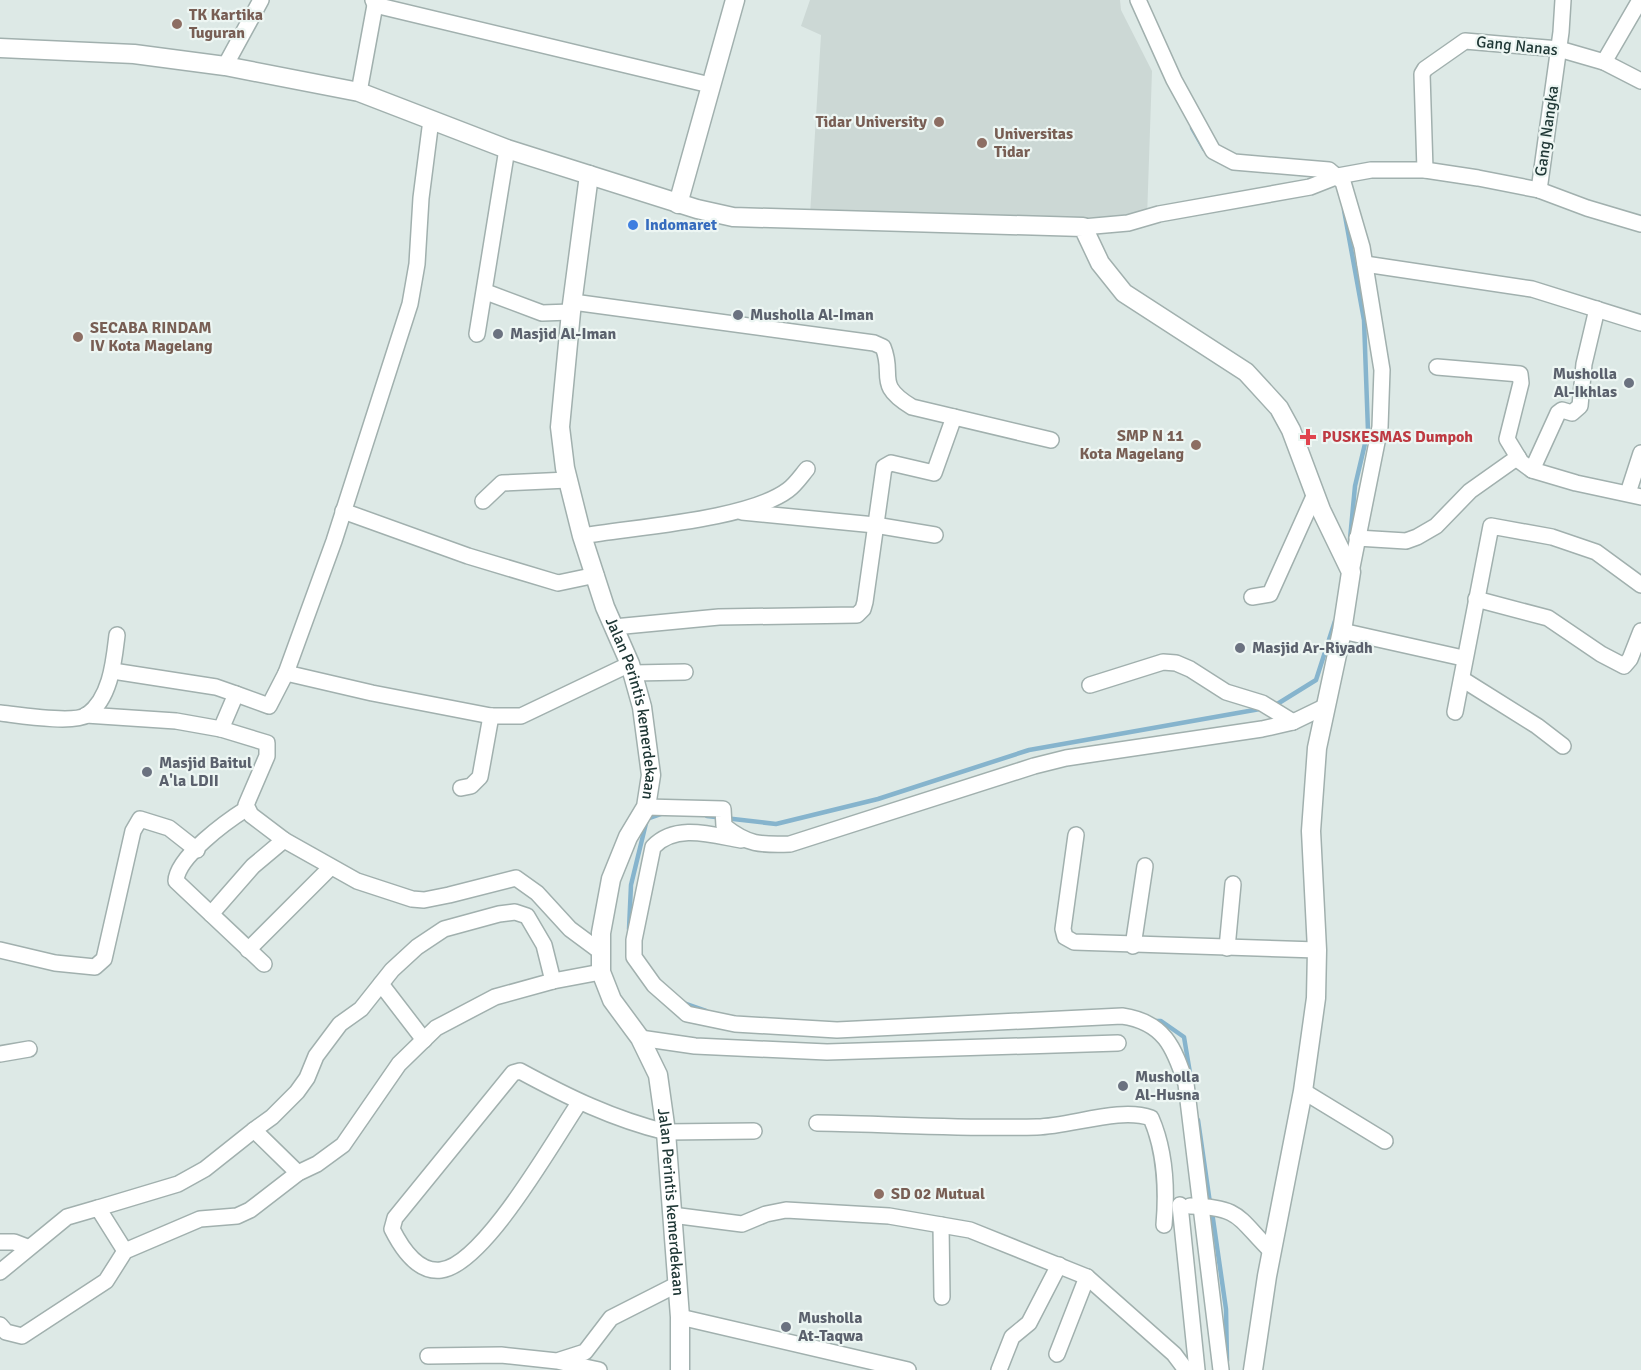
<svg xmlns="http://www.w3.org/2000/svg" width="1641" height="1370" viewBox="0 0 1641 1370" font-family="Signika,sans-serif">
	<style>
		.built { fill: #ccd8d5 }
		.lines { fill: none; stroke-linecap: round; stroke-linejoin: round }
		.stream { stroke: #86b4cd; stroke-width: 4.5 }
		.minor-casing { stroke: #a1b0ae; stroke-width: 18 }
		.tertiary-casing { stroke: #a1b0ae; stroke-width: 21 }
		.minor { stroke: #fff; stroke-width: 15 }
		.tertiary { stroke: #fff; stroke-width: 18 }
		.education-dot { fill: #8d6e63; stroke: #edf6f3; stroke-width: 2 }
		.shop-dot { fill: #3f7fe0; stroke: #edf6f3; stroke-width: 2 }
		.worship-dot { fill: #6b7280; stroke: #edf6f3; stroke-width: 2 }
		.health-dot { fill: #e0444e; stroke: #edf6f3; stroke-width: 2 }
		.labels { text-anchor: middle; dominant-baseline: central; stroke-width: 4.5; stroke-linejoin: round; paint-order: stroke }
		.education-label { font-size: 16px; font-weight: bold; fill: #785e54; stroke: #edf6f3; text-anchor: start }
		.street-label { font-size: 16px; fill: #203836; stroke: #edf6f3 }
		.shop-label { font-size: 16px; font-weight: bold; fill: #366cbe; stroke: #edf6f3; text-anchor: start }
		.worship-label { font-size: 16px; font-weight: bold; fill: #5b616d; stroke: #edf6f3; text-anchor: start }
		.health-label { font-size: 16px; font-weight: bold; fill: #be3a42; stroke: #edf6f3; text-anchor: start }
	</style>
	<rect width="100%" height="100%" fill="#dde9e6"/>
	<path class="built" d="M810 0H1120L1121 10 1152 71 1147 218 810 215 821 35 801 26Z"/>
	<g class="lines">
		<g class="stream">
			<path d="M1192 128 1204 149"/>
			<path d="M1344 210 1364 320 1368 431 1355 486 1350 539"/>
			<path d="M1274 706 1316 680 1335 621"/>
			<path d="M707 816 776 824 878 799 1029 750 1260 709"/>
			<path d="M629 929 631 885 647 819 664 813"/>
			<path d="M683 1003 706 1011"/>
			<path d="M1150 1021H1161L1184 1037 1191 1079"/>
			<path d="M1198 1120 1210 1203"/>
			<path d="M1212 1212 1226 1309 1227 1361"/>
		</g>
		<g class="minor-casing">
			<g id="minor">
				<path d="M1138 0 1174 80 1213 151 1234 162 1329 170 1343 182 1362 247 1382 370 1380 427 1351 572"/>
				<path d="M375 5 710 85"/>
				<path d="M1604 62 1640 0"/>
				<path d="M225 66 261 0"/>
				<path d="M359 92 375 5 373 0"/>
				<path d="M431 120 421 198 417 264 410 304 334 541 286 673 372 693 491 716H521L630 664"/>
				<path d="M1425 170 1422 74 1425 69 1465 41 1559 49 1604 62 1641 81"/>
				<path d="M1539 190 1561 32 1563 0"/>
				<path d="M1083 227 1128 223 1159 214 1310 187 1338 176 1371 170H1425L1478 178 1539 190 1587 208 1641 224"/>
				<path d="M1365 264 1532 289 1641 323"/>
				<path d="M486 292 542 313 571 312"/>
				<path d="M573 302 874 343 883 347C895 376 874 384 912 407L1051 440"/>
				<path d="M477 334 507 149"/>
				<path d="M1437 367 1520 374 1521 383 1507 439 1521 462 1532 470 1576 483 1641 497"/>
				<path d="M1532 470 1558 413 1562 410 1572 413 1580 406 1584 364 1597 309"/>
				<path d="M1628 493 1641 453"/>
				<path d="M483 501 502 483 568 480"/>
				<path d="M343 511 468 556 558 583 596 575"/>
				<path d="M742 512 875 525 935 535"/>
				<path d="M582 536C634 527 748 520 788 490 796 484 801 476 807 469"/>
				<path d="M1357 538 1406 541 1417 537 1436 526 1470 491 1518 457"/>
				<path d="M1252 597 1270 594 1315 494"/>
				<path d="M1476 599 1548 618 1601 654 1624 666 1630 659 1641 631"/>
				<path d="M614 627 719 617 857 615 863 609 865 602 884 467 891 463 934 473 954 417"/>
				<path d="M1342 631 1463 658"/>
				<path d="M113 671 216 687 236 694"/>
				<path d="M633 673 685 672"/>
				<path d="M1462 679 1537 726 1563 746"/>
				<path d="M1090 685 1163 662 1176 663 1190 669 1226 692 1262 703 1293 722"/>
				<path d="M1455 712 1491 526 1552 537 1596 552 1641 585"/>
				<path d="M0 713C18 715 73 724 87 715 111 698 114 660 117 635"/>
				<path d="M86 715 176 721 221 729 267 743V756L246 805 251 815 284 840"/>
				<path d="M221 729 236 694 269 706 286 673"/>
				<path d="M461 788 471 786 480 777 491 716"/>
				<path d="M646 807 723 809 724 826C748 845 760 845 790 844L1034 766 1066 758 1262 729 1293 722 1326 706"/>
				<path d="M246 809C227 821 177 857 176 881L264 964"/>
				<path d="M1076 835 1063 929 1065 937 1074 942 1317 950"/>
				<path d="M741 840C712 835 676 823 653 847L634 940V957L654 985 687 1014 735 1024 837 1030 1122 1016C1164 1022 1174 1047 1186 1084L1221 1370"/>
				<path d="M211 914 253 866 284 840 357 881 412 899 424 900 449 895 516 878 537 893 570 929 601 952"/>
				<path d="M1133 946 1145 866"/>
				<path d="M1227 948 1233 884"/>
				<path d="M0 950 55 963 95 967 104 959 133 831 140 819 169 828 197 850"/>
				<path d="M248 950 330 868"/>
				<path d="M381 984 424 1040"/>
				<path d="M640 1038 695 1046 827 1052 1118 1043"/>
				<path d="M0 1054 29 1049"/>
				<path d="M1303 1091 1385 1141"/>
				<path d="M579 1103C554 1140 484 1265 441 1270 417 1273 401 1247 392 1229L395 1218 513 1073 520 1071C568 1097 613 1119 666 1132L754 1131"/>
				<path d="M817 1123C890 1124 964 1129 1037 1127 1072 1126 1120 1107 1151 1118 1165 1150 1167 1191 1164 1225"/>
				<path d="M298 1173 254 1130 272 1117 297 1092 307 1078 316 1056 340 1024 361 1009 392 970 417 947 444 929 499 914 515 912 527 916 544 945 553 981"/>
				<path d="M1180 1205 1197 1370"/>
				<path d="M1190 1206C1242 1207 1238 1219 1272 1252"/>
				<path d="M98 1208 178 1184 205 1169 254 1130"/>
				<path d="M672 1215 742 1224 766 1214 786 1210 889 1216 970 1230 1087 1277 1174 1354 1186 1370"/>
				<path d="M941 1225 942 1297"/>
				<path d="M0 1242H14L27 1247"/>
				<path d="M0 1272 67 1217 98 1208 125 1251"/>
				<path d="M680 1317 908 1370"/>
				<path d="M0 1325 6 1332 22 1336 106 1281 125 1251 200 1219 237 1216 250 1210 298 1173 317 1164 343 1145 399 1064 436 1028 495 997 553 981 601 972"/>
				<path d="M1057 1354 1087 1277"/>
				<path d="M428 1356 501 1355 557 1361 599 1370"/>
				<path d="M560 1360 585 1352 611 1318 676 1285"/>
				<path d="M999 1370 1012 1337 1029 1323 1059 1265"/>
			</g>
		</g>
		<g class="tertiary-casing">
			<g id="tertiary">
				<path d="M0 48 134 54 225 66 359 92 507 149 697 209 733 217 1083 227 1100 263 1124 293 1246 372 1279 408 1291 430 1321 510 1351 572 1342 631 1317 748 1311 831 1317 950 1316 998 1303 1091 1267 1276 1253 1370"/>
				<path id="s1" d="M589 175 571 312 560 427 565 468 582 536 605 607 630 664 642 707 651 775 646 807 628 837 611 879 601 933V972L612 1000 640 1038 658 1075 666 1132 680 1317V1370"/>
				<path d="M678 204 735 0"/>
			</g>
		</g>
		<use href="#minor" class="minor"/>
		<use href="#tertiary" class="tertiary"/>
	</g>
	<g class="education-dot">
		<circle cx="177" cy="24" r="6"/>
		<circle cx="939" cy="122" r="6"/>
		<circle cx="982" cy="143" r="6"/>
		<circle cx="78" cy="337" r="6"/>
		<circle cx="1196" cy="445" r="6"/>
		<circle cx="879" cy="1194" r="6"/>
	</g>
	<circle class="shop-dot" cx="633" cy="225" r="6"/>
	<g class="worship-dot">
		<circle cx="738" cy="315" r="6"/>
		<circle cx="498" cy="334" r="6"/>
		<circle cx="1629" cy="383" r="6"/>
		<circle cx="1240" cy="648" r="6"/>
		<circle cx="147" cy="772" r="6"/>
		<circle cx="1123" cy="1086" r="6"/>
		<circle cx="786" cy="1327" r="6"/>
	</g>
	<path class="health-dot" d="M1305 428h6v6h6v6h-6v6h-6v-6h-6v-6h6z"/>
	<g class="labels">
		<g class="education-label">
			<text x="189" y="15">TK Kartika<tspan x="189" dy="18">Tuguran</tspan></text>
			<text x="927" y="122" text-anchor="end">Tidar University</text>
			<text x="994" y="134">Universitas<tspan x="994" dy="18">Tidar</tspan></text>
			<text x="90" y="328">SECABA RINDAM<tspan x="90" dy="18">IV Kota Magelang</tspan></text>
			<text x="1184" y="436" text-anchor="end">SMP N 11<tspan x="1184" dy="18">Kota Magelang</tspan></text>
			<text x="891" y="1194">SD 02 Mutual</text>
		</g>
		<g class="street-label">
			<text transform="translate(1517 46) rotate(6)">Gang Nanas</text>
			<text transform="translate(1547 131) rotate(-82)">Gang Nangka</text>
			<text stroke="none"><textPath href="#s1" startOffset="546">Jalan Perintis kemerdekaan</textPath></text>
			<text stroke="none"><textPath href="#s1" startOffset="1068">Jalan Perintis kemerdekaan</textPath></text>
		</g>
		<g class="shop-label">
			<text x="645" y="225">Indomaret</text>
		</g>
		<g class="worship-label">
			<text x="750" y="315">Musholla Al-Iman</text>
			<text x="510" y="334">Masjid Al-Iman</text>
			<text x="1617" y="374" text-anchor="end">Musholla<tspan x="1617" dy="18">Al-Ikhlas</tspan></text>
			<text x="1252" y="648">Masjid Ar-Riyadh</text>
			<text x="159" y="763">Masjid Baitul<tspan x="159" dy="18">A'la LDII</tspan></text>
			<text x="1135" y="1077">Musholla<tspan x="1135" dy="18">Al-Husna</tspan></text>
			<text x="798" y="1318">Musholla<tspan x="798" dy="18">At-Taqwa</tspan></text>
		</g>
		<g class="health-label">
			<text x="1322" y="437">PUSKESMAS Dumpoh</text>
		</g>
	</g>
</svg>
